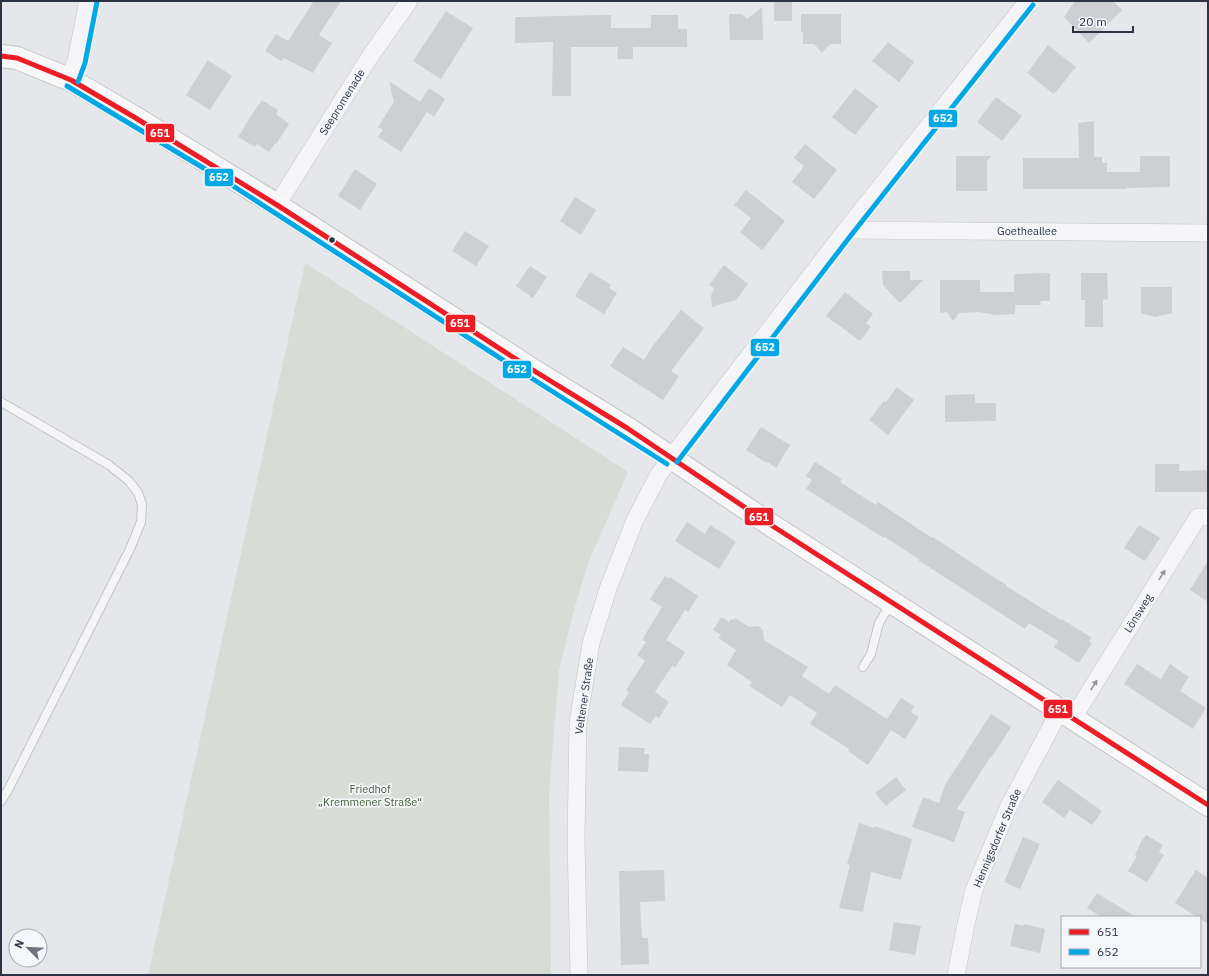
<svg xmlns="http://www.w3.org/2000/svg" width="1209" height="976" viewBox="0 0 1209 976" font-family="'IBM Plex Sans',sans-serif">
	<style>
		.green { fill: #d6ddd6 }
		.building { fill: #cecfd2 }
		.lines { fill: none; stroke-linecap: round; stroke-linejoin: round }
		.service-casing { stroke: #c3c5c8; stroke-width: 10 }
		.minor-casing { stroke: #c3c5c8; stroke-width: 18 }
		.tertiary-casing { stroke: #c3c5c8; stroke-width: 22 }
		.secondary-casing { stroke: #c3c5c8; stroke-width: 24 }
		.service { stroke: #f5f5f7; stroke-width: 8 }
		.minor { stroke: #f5f5f7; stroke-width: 17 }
		.tertiary { stroke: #f5f5f7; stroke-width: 21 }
		.secondary { stroke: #f8f8f8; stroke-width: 22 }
		.bus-1-casing { stroke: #f4f6f9; stroke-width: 8 }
		.bus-2-casing { stroke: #f4f6f9; stroke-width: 8 }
		.bus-1 { stroke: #ed1d25; stroke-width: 5 }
		.bus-2 { stroke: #02a7e5; stroke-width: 5 }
		.oneway { fill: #90949e }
		.bus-dot { fill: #2c3444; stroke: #f4f6f9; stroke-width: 1.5 }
		.labels { text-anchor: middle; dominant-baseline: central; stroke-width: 3.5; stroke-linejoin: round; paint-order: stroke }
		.street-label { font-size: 11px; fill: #2c3444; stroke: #f4f6f9 }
		.park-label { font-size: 11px; fill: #3f5f39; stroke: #f4f6f9 }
		.line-badge { stroke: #f4f6f9; stroke-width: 1.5 }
		.badge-label { font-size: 11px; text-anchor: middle; font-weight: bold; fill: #fff }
	</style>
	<rect width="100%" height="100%" fill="#e5e7ea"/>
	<path class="green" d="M305 263 628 472 589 561 574 610 559 671 549 792 551 975H148Z"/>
	<g class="building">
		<path d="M314 1H341L319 35 332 43 313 73 284 58 281 61 265 51 276 34 288 41Z"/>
		<rect x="774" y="1" width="18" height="20"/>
		<path d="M1075 1H1113L1122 10 1089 43 1064 17Z"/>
		<path d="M762 7 763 40H730L729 14H742L747 19Z"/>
		<path d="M446 11 473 28 441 79 413 61Z"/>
		<path d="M801 14H841V44H830L822 53 814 44H803V33L801 31Z"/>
		<path d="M611 15V28H651V15H678V29H687V47H633V59H617L618 47H571V96H552L553 42 515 43V17Z"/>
		<path d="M888 42 914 62 899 82 872 61Z"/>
		<path d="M1048 45 1076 67 1054 94 1027 73Z"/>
		<path d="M208 60 232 76 210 110 186 95Z"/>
		<path d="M389 81 420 102 429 88 445 99 434 117 427 112 401 152 378 137 383 130 378 127 394 102Z"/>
		<path d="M855 88 878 106 855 135 832 117Z"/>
		<path d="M996 97 1022 116 1002 141 977 122Z"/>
		<path d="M262 100 278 110 276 114 289 124 276 144 275 143 269 152 257 144 255 147 238 137 246 125H245Z"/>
		<path d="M1094 121V157H1102V163H1107V172H1140V156H1170V187L1126 188V189H1023V158H1079L1078 123Z"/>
		<path d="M805 144 837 170 814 199 792 182 804 166 794 158Z"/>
		<path d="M956 156H991L987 161V191H956Z"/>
		<path d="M355 169 377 184 360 210 338 196Z"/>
		<path d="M746 190 785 221 762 250 740 232 751 218 734 205Z"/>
		<path d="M575 197 596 210 581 235 560 221Z"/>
		<path d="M465 231 489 246 476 266 452 251Z"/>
		<path d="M724 265 748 284 736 300 712 307 711 296 714 288 709 285Z"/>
		<path d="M530 266 547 277 533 298 516 286Z"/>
		<path d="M882 271H910V280H923L900 303 883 285Z"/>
		<path d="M590 272 611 285 609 288 617 293 604 314 575 296Z"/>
		<path d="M1050 273V301H1040L1041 305H1015V314L996 315 978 312 959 313 953 321 947 312 940 313V280H980V292H1014V274Z"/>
		<path d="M1081 273H1107L1108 299 1103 300V327H1085V300H1081Z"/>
		<path d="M1141 287H1172V313L1155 317 1141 313Z"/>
		<path d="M845 292 873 314 866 323 871 327 860 341 826 316Z"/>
		<path d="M681 310 704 328 671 371 679 376 663 400 610 366 623 347 644 360 652 347Z"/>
		<path d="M897 387 914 400 888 435 869 420 884 401 886 402Z"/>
		<path d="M975 394V403H996V421L945 422V395Z"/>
		<path d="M761 427 790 445 776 468 768 462 767 463 746 450Z"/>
		<path d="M815 462 842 479 840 482 876 505 878 502 932 538 933 537 998 580 1007 585 1006 586 1061 620 1062 619 1092 638 1089 642 1092 643 1079 663 1054 647 1058 641 1029 623 1025 629 918 560 919 559 885 537 884 538 806 489 812 480 806 476Z"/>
		<path d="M1155 464H1179V471L1208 470V492H1155Z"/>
		<path d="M687 522 705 534 710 525 717 530V529L736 542 719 569 675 541Z"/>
		<path d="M1139 525 1160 538 1145 561 1124 548Z"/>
		<path d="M1208 561V602L1190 590Z"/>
		<path d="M665 576 669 579 670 577 698 596 688 612 685 610 666 640 685 652 675 668 672 666 655 692 669 702 659 718 656 716 650 724 621 705 629 692 626 690 645 661 637 655 646 642 642 640 662 607 650 599Z"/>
		<path d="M721 617 729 622 731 619 733 620 735 618 749 627 756 626 760 627 763 630 764 640 808 667 802 676 829 694 835 685 887 719 901 698 914 706 911 712 919 717 905 739 891 730 868 765 848 751 849 749 810 724 817 713 790 695 782 707 749 686 752 682 727 665 736 650 718 638 721 635 713 630Z"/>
		<path d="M1137 664 1161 679 1170 664 1189 677 1180 691 1206 708 1193 729 1124 684Z"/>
		<path d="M991 714 1011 727 992 757 991 756 957 809 965 812 954 842 912 827 923 797 939 803 945 785Z"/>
		<path d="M619 747 645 748 644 754H649L648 772 618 771Z"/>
		<path d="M896 777 906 790 886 806 875 793Z"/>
		<path d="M1058 780 1102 811 1092 825 1070 810 1064 818 1042 802Z"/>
		<path d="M859 823 874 828V826L912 839 901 880 871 872 863 912 839 908 850 865 847 864Z"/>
		<path d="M1146 835 1163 845 1159 852 1164 855 1147 882 1128 871 1137 856 1135 855 1141 842Z"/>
		<path d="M1023 837 1040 844 1020 889 1004 882Z"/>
		<path d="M664 870 665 901 640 902 642 938H648L649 964 621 965 619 871Z"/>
		<path d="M1196 870 1208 878V924L1200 919V917H1197L1175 903Z"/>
		<path d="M1097 893 1136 917H1102L1087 908Z"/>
		<path d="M894 922 921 926 915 955 889 950Z"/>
		<path d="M1015 924 1023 926 1024 924 1045 929 1040 953 1010 946Z"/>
	</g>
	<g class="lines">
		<g class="service-casing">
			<g id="service">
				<path d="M1 402 109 465 129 481 138 493 142 504 141 522 130 549 8 790 1 801"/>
				<path d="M863 667 871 654 879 623 891 603"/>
			</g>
		</g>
		<g class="minor-casing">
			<g id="minor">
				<path d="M277 205 369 58 409 1"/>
				<path d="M846 230 1208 233"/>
				<path d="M1073 718 1198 517H1208"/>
				<path d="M579 975 576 840 578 723 591 643 609 586 635 520 659 474 683 442 846 230 1028 1"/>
				<path d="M956 975 966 924 974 890 1008 808 1060 710"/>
			</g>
		</g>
		<g class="tertiary-casing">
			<path id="tertiary" d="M71 80 78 61 90 1"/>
		</g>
		<g class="secondary-casing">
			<path id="secondary" d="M1 56 17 58 71 80 134 117 277 205 536 372 627 428 771 525 1208 805"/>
		</g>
		<use href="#service" class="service"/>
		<use href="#minor" class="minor"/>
		<use href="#tertiary" class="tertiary"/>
		<use href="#secondary" class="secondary"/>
		<g class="bus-1-casing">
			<path id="bus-1" d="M1 56 17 58 71 80 134 117 277 205 536 372 627 428 771 525 1208 805"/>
		</g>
		<g class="bus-2-casing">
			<g id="bus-2">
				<path d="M78 82 85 63 97 2"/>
				<path d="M67 86 230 184 517 369 667 464"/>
				<path d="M677 462 852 234 1033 5"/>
			</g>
		</g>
		<use href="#bus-1" class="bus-1"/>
		<use href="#bus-2" class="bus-2"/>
	</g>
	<defs><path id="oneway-solid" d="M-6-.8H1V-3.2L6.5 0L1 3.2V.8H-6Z"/></defs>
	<g class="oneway">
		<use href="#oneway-solid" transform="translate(1162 575) rotate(-58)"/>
		<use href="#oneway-solid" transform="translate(1094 685) rotate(-58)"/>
	</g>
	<circle class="bus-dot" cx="332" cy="240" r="3.5"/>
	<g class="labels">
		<g class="street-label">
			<text transform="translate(342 102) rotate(-58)">Seepromenade</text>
			<text x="1027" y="231">Goetheallee</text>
			<text transform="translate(1138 613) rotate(-58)">Lönsweg</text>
			<text transform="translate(584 696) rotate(-82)">Veltener Straße</text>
			<text transform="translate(997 838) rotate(-67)">Hennigsdorfer Straße</text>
		</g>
		<g class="park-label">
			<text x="370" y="789">Friedhof<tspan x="370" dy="13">„Kremmener Straße“</tspan></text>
		</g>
	</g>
	<g class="line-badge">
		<rect x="928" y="109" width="30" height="19" rx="4" fill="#02a7e5"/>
		<rect x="145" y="123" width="30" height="20" rx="4" fill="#ed1d25"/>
		<rect x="204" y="168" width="30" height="19" rx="4" fill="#02a7e5"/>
		<rect x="445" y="314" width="31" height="19" rx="4" fill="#ed1d25"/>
		<rect x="750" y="338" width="30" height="19" rx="4" fill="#02a7e5"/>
		<rect x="502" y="360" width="30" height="19" rx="4" fill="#02a7e5"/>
		<rect x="744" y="507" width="30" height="19" rx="4" fill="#ed1d25"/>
		<rect x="1043" y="699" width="30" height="20" rx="4" fill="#ed1d25"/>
	</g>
	<g class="badge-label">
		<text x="943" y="122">652</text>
		<text x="160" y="137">651</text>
		<text x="219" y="181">652</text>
		<text x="460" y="327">651</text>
		<text x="765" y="351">652</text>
		<text x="517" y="373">652</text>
		<text x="759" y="521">651</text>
		<text x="1058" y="713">651</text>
	</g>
	<rect width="1209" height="976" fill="none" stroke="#2c3444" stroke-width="4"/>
	<rect x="1061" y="916" width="140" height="52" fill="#f4f6f9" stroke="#a4a8b1"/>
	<rect x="1069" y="929" width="20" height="6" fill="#ed1d25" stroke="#a4a8b1"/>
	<text x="1097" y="936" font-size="12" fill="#2c3444">651</text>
	<rect x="1069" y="949" width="20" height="6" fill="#02a7e5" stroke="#a4a8b1"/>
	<text x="1097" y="956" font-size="12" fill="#2c3444">652</text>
	<g transform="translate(28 948) rotate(294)"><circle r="19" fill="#f4f6f9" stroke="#a4a8b1"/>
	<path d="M0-3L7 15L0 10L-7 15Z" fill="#6d737e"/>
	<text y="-6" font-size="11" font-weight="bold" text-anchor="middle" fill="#2c3444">N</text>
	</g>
	<path d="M1073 26v6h60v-6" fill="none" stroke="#2c3444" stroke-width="2"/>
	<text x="1079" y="26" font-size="12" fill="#2c3444" stroke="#f4f6f9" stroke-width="3" paint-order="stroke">20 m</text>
</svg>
